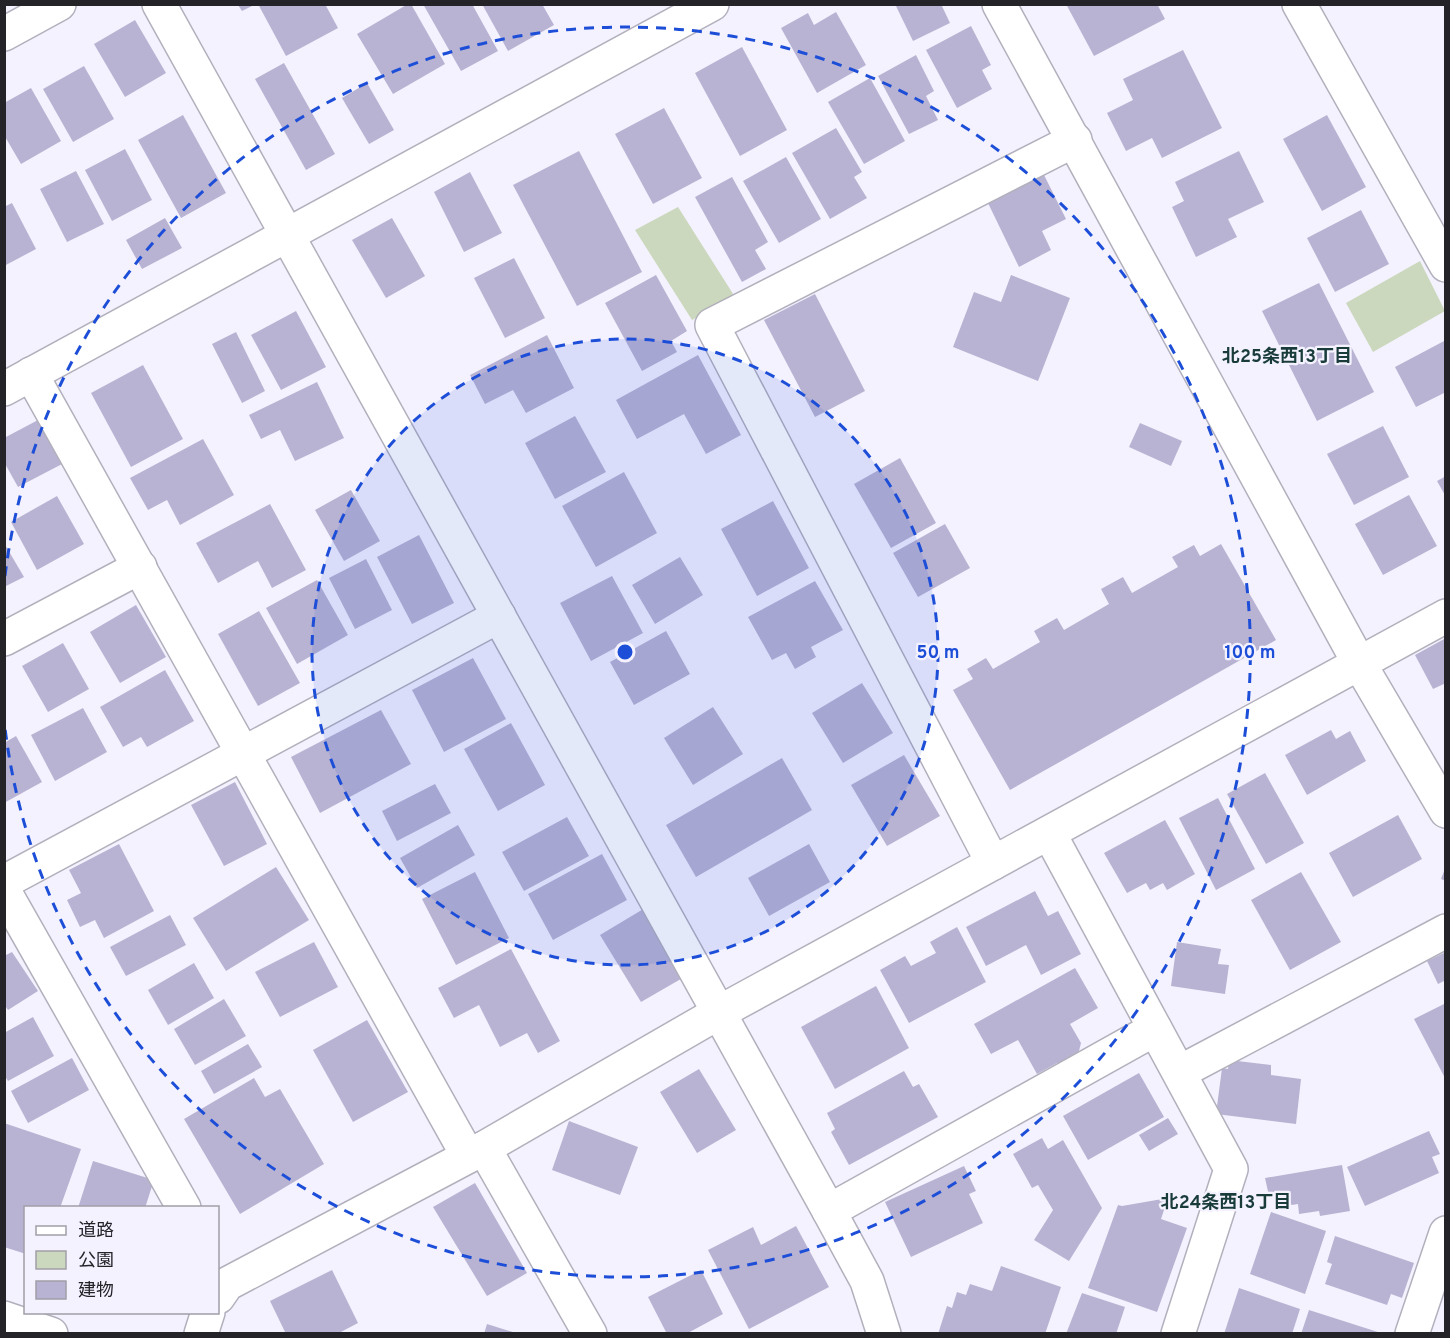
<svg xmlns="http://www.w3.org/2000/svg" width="1450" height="1338" viewBox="0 0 1450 1338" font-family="Overpass,'Noto Sans JP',sans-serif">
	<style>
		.green { fill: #cbd8bd }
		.building { fill: #b9b3d3 }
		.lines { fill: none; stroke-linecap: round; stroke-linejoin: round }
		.minor-casing { stroke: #b2b0bc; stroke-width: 36 }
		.minor { stroke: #fff; stroke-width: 33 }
		.ring { fill: none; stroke: #1d4ed8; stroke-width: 3; stroke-dasharray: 10 8 }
		.labels { text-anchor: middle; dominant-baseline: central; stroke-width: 4.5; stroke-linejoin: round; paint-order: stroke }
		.neighbourhood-label { font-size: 18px; font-weight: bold; fill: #193c3b; stroke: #f4f2fe }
		.centre { fill: #1d4ed8; stroke: #f4f2fe; stroke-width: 3 }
		.ring-label { font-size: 18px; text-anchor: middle; font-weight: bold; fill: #1d4ed8; stroke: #f4f2fe; stroke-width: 4.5; stroke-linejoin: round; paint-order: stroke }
	</style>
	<rect width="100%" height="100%" fill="#f4f2fe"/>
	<g class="green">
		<path d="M678 207 735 297 692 320 635 230Z"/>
		<path d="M1420 261 1445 311 1373 352 1346 303Z"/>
	</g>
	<g class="building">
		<path d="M258 4H325L338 28 286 56Z"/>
		<path d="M408 4H411L445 64 393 94 357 34Z"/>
		<path d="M423 4H472L498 51 461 71Z"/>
		<path d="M482 4H542L554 25 508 51Z"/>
		<path d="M895 4H941L950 23 913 41Z"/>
		<path d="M1066 4H1157L1165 19 1094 56Z"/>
		<path d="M238 5H254L242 11Z"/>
		<path d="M836 12 866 65 817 93 781 28 808 13 814 25Z"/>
		<path d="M135 20 166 73 125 97 94 44Z"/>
		<path d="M971 26 991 65 982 70 992 89 957 108 926 50Z"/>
		<path d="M742 47 787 130 740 156 695 73Z"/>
		<path d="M1183 50 1222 128 1162 158 1152 138 1126 151 1107 113 1133 100 1123 79Z"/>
		<path d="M916 55 934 91 926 96 938 120 909 134 878 76Z"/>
		<path d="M284 63 335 154 306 170 255 79Z"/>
		<path d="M84 66 114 119 73 142 43 89Z"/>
		<path d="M870 78 905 141 864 164 828 102Z"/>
		<path d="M367 83 394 130 369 144 342 98Z"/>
		<path d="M31 88 61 141 21 164 4 135V103Z"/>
		<path d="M664 108 702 178 653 204 615 134Z"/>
		<path d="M183 115 226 193 181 218 138 140Z"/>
		<path d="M1327 115 1366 187 1322 211 1283 139Z"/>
		<path d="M836 128 862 172 854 177 867 198 830 219 792 153Z"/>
		<path d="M125 149 152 200 112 221 85 170Z"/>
		<path d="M579 151 642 272 577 306 513 185Z"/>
		<path d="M1239 151 1264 202 1228 219 1237 237 1196 257 1172 207 1184 201 1175 182Z"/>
		<path d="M786 157 821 219 779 243 743 181Z"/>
		<path d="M76 171 104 224 67 242 40 189Z"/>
		<path d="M470 172 502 233 464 252 434 192Z"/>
		<path d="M1043 173 1066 219 1042 231 1051 250 1019 267 987 201Z"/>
		<path d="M732 177 768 242 755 250 766 269 742 282 695 197Z"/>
		<path d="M12 203 36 249 4 266V207Z"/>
		<path d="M1361 210 1389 264 1335 292 1307 238Z"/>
		<path d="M165 218 182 248 142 269 126 240Z"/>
		<path d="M392 218 425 276 386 298 352 240Z"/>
		<path d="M514 258 545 318 505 338 474 278Z"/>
		<path d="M656 275 687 331 671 341 677 352 642 371 605 303Z"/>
		<path d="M1011 275 1070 298 1038 381 953 347 974 292 1001 302Z"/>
		<path d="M1319 283 1374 392 1317 421 1262 311Z"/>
		<path d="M815 294 865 391 815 417 764 320Z"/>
		<path d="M296 311 326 367 281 390 251 335Z"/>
		<path d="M236 332 265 391 242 403 212 344Z"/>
		<path d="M547 335 574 388 526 413 513 390 485 404 470 375Z"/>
		<path d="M1446 340V392L1416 407 1395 367Z"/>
		<path d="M698 355 741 435 706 454 684 414 637 439 616 400Z"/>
		<path d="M143 365 183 439 131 467 91 393Z"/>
		<path d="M317 382 344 438 295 461 280 430 261 439 249 415Z"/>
		<path d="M575 416 606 472 555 499 525 443Z"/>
		<path d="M40 419 64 463 18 487 4 462V438Z"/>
		<path d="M1140 423 1182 441 1171 466 1129 447Z"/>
		<path d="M1383 426 1409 477 1354 505 1327 454Z"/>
		<path d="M203 439 234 495 180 525 167 500 148 510 130 478Z"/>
		<path d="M900 458 936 523 891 548 854 484Z"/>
		<path d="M624 472 657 533 596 567 562 506Z"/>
		<path d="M1446 476V497L1437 481Z"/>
		<path d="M351 490 380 541 344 561 315 510Z"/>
		<path d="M1409 495 1437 546 1383 575 1355 524Z"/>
		<path d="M57 496 84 544 37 570 11 522Z"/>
		<path d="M773 501 809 568 757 596 721 529Z"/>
		<path d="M270 504 306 570 272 588 258 561 218 583 196 543Z"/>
		<path d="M945 524 970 568 918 597 893 553Z"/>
		<path d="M419 535 454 603 412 624 377 557Z"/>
		<path d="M4 543 24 577 4 587Z"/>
		<path d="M1221 544 1276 640 1010 790 953 690 973 679 967 669 986 658 993 669 1040 642 1034 631 1057 618 1064 630 1109 604 1101 589 1123 577 1132 593 1178 567 1172 557 1194 545 1200 556Z"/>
		<path d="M680 557 703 595 655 624 632 585Z"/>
		<path d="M366 559 392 610 355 629 329 578Z"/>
		<path d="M612 576 643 633 591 661 560 603Z"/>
		<path d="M317 580 348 635 297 664 266 608Z"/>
		<path d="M815 581 843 630 811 647 816 657 795 669 786 653 772 660 748 617Z"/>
		<path d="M136 605 166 657 120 683 90 632Z"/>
		<path d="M259 611 300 683 258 706 218 634Z"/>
		<path d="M666 631 690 674 634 705 610 662Z"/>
		<path d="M1446 638V683L1433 689 1415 655Z"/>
		<path d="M63 643 89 689 48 712 22 666Z"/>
		<path d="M473 658 506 719 444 752 412 690Z"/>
		<path d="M165 670 194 721 147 747 141 737 123 747 100 707Z"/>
		<path d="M862 683 893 733 843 763 812 713Z"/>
		<path d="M713 707 743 754 693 785 664 738Z"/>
		<path d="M83 708 107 752 55 781 31 735Z"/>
		<path d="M381 710 411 764 320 813 291 757Z"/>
		<path d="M511 723 545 785 498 811 464 749Z"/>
		<path d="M1331 730 1336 739 1350 731 1366 761 1307 795 1285 755Z"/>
		<path d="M16 736 42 782 4 803V743Z"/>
		<path d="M904 755 940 816 887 846 851 785Z"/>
		<path d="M782 758 812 810 696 877 666 825Z"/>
		<path d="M1265 773 1304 843 1266 864 1227 794Z"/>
		<path d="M235 782 267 844 224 866 191 805Z"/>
		<path d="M435 784 451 813 397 841 382 811Z"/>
		<path d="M1218 798 1255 869 1216 890 1179 818Z"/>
		<path d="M1398 815 1422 859 1353 897 1329 853Z"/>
		<path d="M567 817 589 856 524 891 502 852Z"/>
		<path d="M1165 820 1195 874 1167 890 1163 883 1150 890 1146 883 1127 893 1104 853Z"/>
		<path d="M458 825 475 855 417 888 400 858Z"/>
		<path d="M119 844 154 911 104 938 95 920 80 927 67 900 81 893 69 870Z"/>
		<path d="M809 844 830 882 769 916 748 878Z"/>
		<path d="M602 854 627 900 553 940 528 894Z"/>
		<path d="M1446 866V881L1441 879Z"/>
		<path d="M276 867 309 920 226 971 193 918Z"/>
		<path d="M475 872 509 938 456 965 422 899Z"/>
		<path d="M1301 872 1341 942 1290 970 1251 900Z"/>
		<path d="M1035 891 1048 916 1058 911 1081 954 1041 975 1026 945 986 966 966 927Z"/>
		<path d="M645 908 686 976 641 1002 600 935Z"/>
		<path d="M170 915 186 945 126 976 110 947Z"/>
		<path d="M957 927 986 982 909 1023 880 970 905 956 911 966 936 953 930 942Z"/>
		<path d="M314 942 338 987 280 1017 255 972Z"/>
		<path d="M1177 942 1221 949 1218 964 1229 965 1225 994 1171 986Z"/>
		<path d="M511 949 560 1041 538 1053 527 1033 500 1047 479 1005 454 1018 438 988Z"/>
		<path d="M12 952 38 991 8 1010 4 1004V956Z"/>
		<path d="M1446 952V980L1438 984 1427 961Z"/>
		<path d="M194 963 214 998 168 1025 148 990Z"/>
		<path d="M1075 968 1098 1008 1070 1024 1081 1043 1077 1059 1068 1065 1057 1063 1037 1074 1018 1040 991 1054 974 1024Z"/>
		<path d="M876 986 909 1048 835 1089 801 1027Z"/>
		<path d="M224 999 246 1036 195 1065 174 1029Z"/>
		<path d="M1446 1003V1080L1414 1019Z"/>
		<path d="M33 1017 54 1056 8 1081 4 1075V1033Z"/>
		<path d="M367 1020 408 1092 353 1122 313 1050Z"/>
		<path d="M248 1044 262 1067 214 1094 201 1071Z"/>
		<path d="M72 1058 89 1090 28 1123 11 1091Z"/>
		<path d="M1229 1060 1271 1065V1075L1301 1079 1296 1124 1216 1114 1222 1068 1228 1069Z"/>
		<path d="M699 1069 736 1130 697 1153 660 1092Z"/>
		<path d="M904 1071 913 1087 919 1084 938 1117 849 1165 831 1132 835 1129 827 1113Z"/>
		<path d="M1139 1073 1164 1117 1088 1160 1063 1116Z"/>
		<path d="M254 1078 265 1097 280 1089 324 1164 240 1214 184 1119Z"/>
		<path d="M1168 1118 1178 1134 1149 1151 1139 1135Z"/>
		<path d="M569 1121 638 1147 620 1195 552 1170Z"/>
		<path d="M4 1123 81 1149 60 1208H26V1254L4 1247Z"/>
		<path d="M1429 1131 1440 1154 1432 1157 1439 1173 1365 1206 1347 1167Z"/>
		<path d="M1042 1138 1048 1149 1063 1140 1102 1208 1069 1261 1034 1240 1053 1210 1038 1185 1032 1188 1013 1154Z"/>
		<path d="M93 1161 154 1180 145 1208H78Z"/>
		<path d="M1342 1165 1350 1211 1320 1216 1319 1211 1299 1214 1298 1204 1292 1205 1283 1199 1282 1194 1269 1196 1265 1178Z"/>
		<path d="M964 1166 976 1191 969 1194 983 1223 911 1257 885 1202Z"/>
		<path d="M475 1183 527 1273 487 1296 433 1207Z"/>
		<path d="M1168 1198 1161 1219 1187 1228 1157 1312 1088 1288 1118 1205 1122 1206Z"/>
		<path d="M1271 1212 1326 1231 1305 1294 1250 1274Z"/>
		<path d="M796 1226 829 1287 749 1329 708 1250 753 1227 761 1245Z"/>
		<path d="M1335 1236 1414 1263 1402 1298 1391 1294 1387 1305 1325 1284 1332 1264 1327 1262Z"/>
		<path d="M1001 1266 1061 1287 1045 1334H938L947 1306 952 1308 957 1292 966 1295 970 1284 992 1291Z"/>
		<path d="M332 1270 358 1323 337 1334H286L270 1301Z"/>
		<path d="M701 1270 723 1314 686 1334H667L648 1297Z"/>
		<path d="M1239 1288 1300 1309 1292 1334H1224Z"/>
		<path d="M1082 1293 1125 1307 1116 1334H1066Z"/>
		<path d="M1309 1310 1381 1333 1380 1334H1301Z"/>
		<path d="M487 1324 516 1333V1334H484Z"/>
	</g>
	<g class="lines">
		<g class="minor-casing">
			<g id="minor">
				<path d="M159 4 829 1211 867 1281 884 1334"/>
				<path d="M999 4 1359 663 1446 811"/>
				<path d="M1299 4 1446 265"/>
				<path d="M4 34 59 4"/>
				<path d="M31 374 468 1156"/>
				<path d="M4 389 712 4"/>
				<path d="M4 639 140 567"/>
				<path d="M1049 833 1231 1169 1178 1334"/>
				<path d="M993 863 712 325 1075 140"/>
				<path d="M4 882 499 616"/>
				<path d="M4 891 184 1208"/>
				<path d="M1180 1072 1446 931"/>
				<path d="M484 1148 590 1334"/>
				<path d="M829 1211 1155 1029"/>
				<path d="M218 1297 227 1284 484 1148 718 1013 1446 616"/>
				<path d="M4 1318 51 1334"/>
				<path d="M201 1334 208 1312"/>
				<path d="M1412 1334 1446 1233"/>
			</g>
		</g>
		<use href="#minor" class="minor"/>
	</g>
	<circle cx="625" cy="652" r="313" fill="#1d4ed8" fill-opacity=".12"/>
	<g class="ring">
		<circle cx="625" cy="652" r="313"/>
		<path d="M5 576A625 625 0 1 1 5 728"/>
	</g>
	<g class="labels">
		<g class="neighbourhood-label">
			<text x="1287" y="357">北25条西13丁目</text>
			<text x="1226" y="1203">北24条西13丁目</text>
		</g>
	</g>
	<circle cx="625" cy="652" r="9" class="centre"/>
	<g class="ring-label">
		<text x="938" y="658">50 m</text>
		<text x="1250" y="658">100 m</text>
	</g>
	<rect width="1450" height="1338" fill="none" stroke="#242328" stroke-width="12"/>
	<rect x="24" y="1206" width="195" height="108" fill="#f4f2fe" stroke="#a19fa8" stroke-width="1.5"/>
	<rect x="36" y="1226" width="30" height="9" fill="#ffffff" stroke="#a19fa8" stroke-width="1.5"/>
	<text x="78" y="1236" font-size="18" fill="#242328">道路</text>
	<rect x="36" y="1251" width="30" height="18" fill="#cbd8bd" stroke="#a19fa8" stroke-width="1.5"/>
	<text x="78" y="1266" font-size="18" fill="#242328">公園</text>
	<rect x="36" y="1281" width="30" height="18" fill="#b9b3d3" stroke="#a19fa8" stroke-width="1.5"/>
	<text x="78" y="1296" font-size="18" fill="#242328">建物</text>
</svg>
